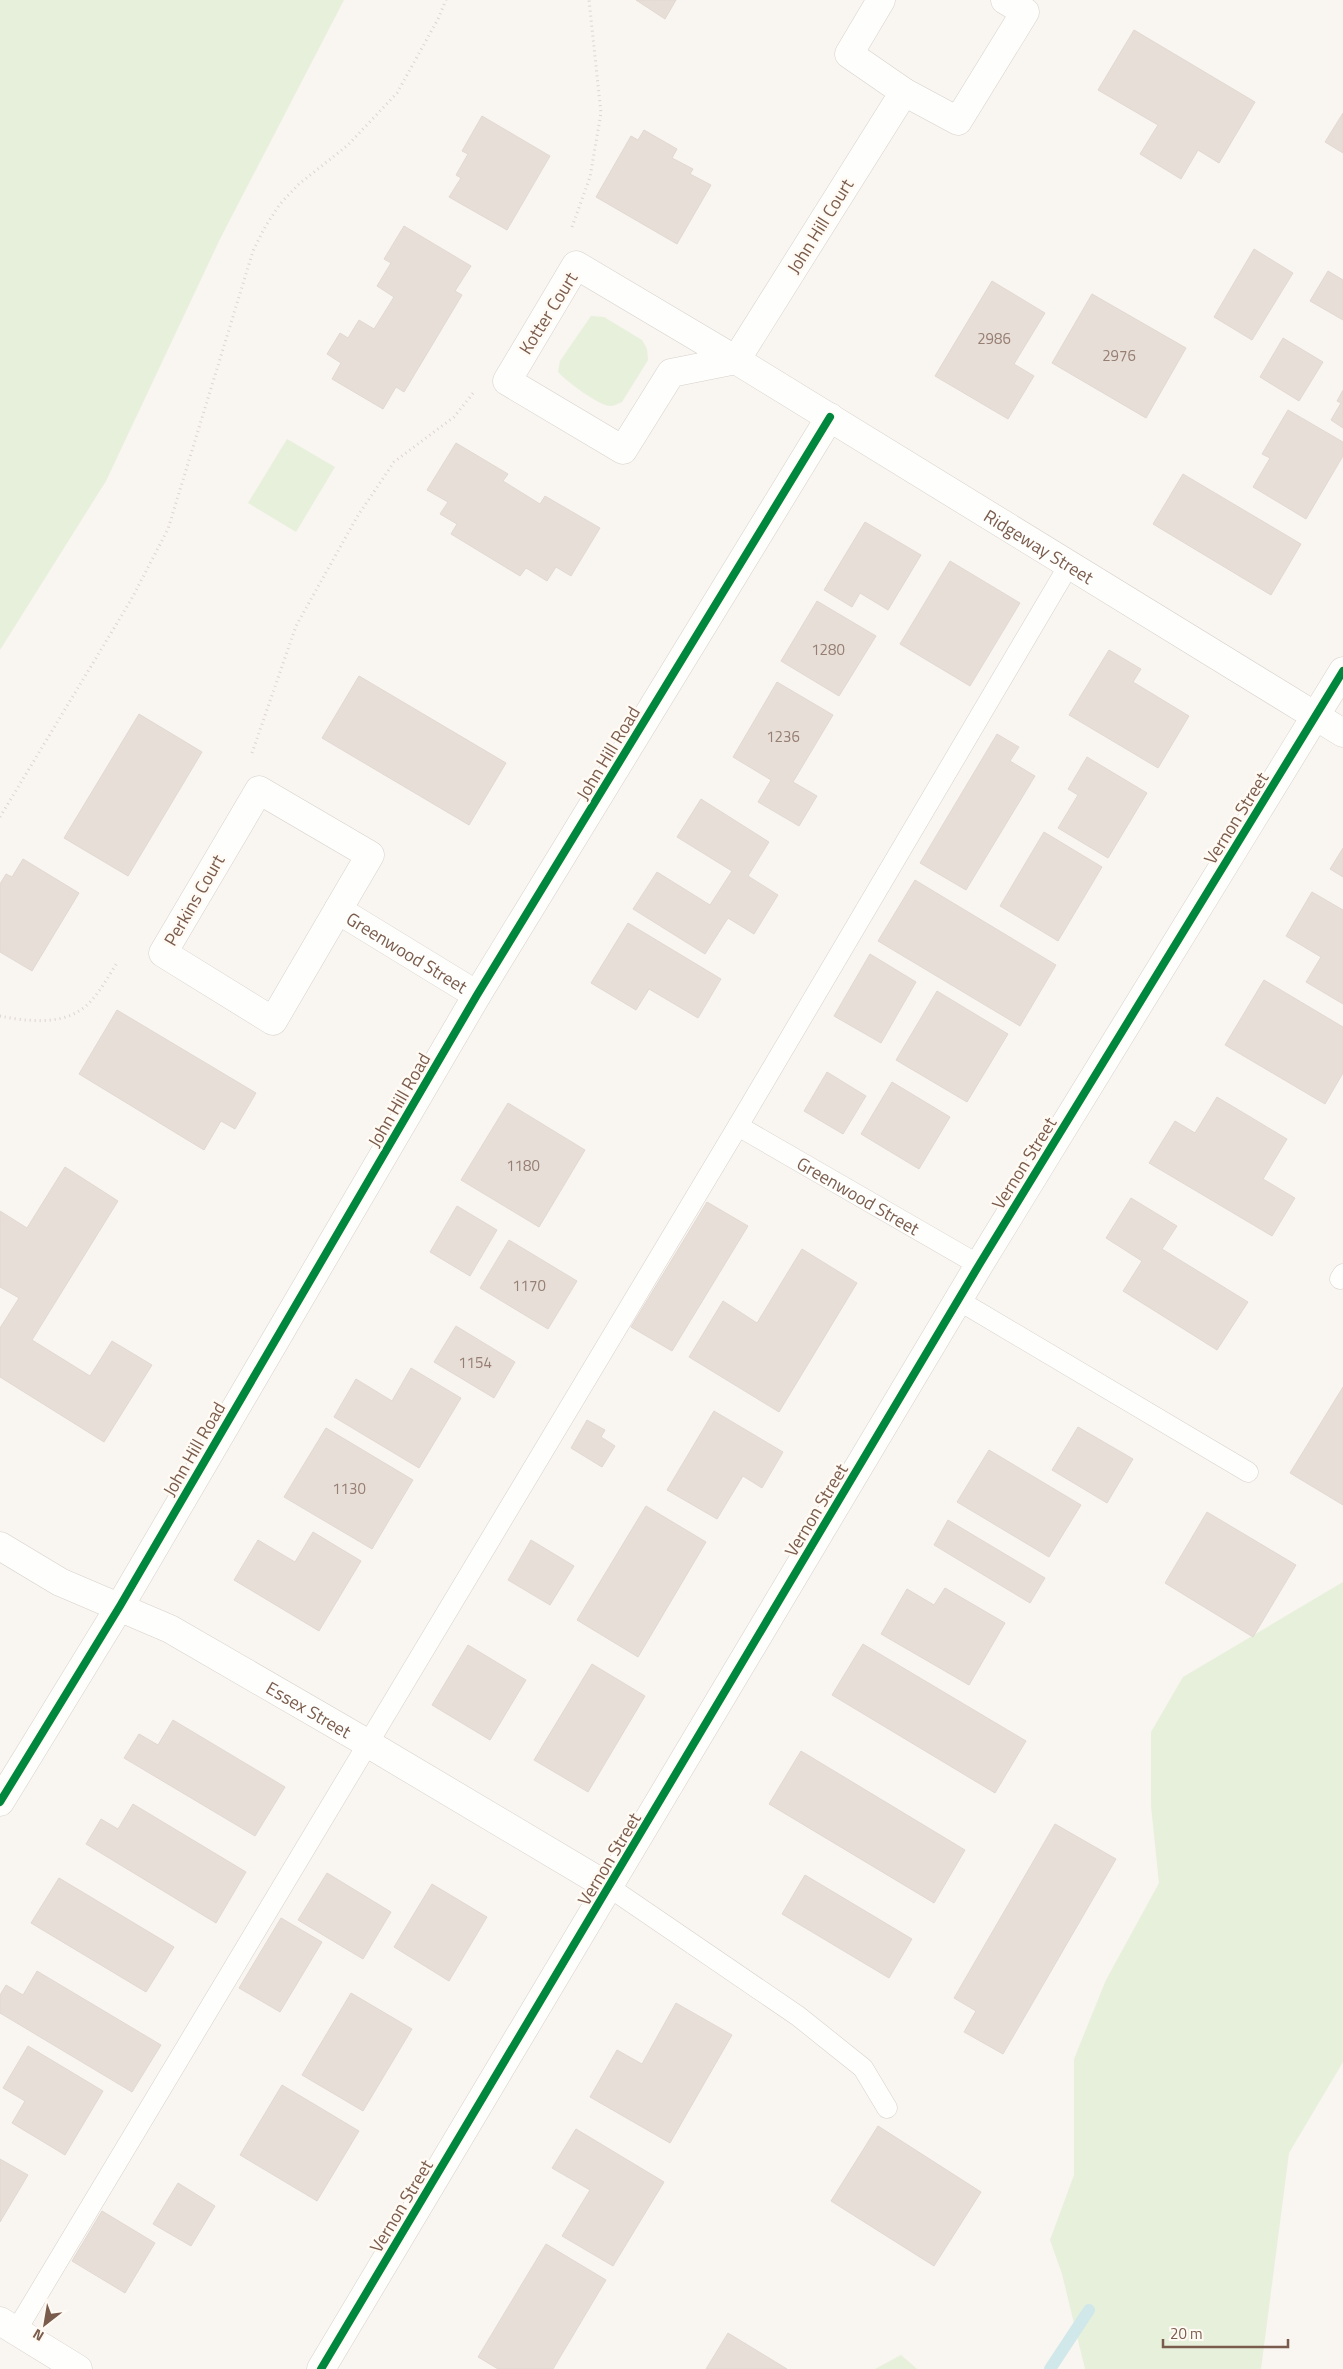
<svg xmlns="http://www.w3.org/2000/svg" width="1343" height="2369" viewBox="0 0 1343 2369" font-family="'Titillium Web',sans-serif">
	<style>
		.green { fill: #e7f0db }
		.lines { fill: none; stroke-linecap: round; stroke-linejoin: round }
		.stream { stroke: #d0e8ea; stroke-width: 12 }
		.building { fill: #e6ded7; stroke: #e2d8d2 }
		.service-casing { stroke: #d7d1cb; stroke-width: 21 }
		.minor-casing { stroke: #d7d1cb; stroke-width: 29 }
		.tertiary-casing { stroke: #d7d1cb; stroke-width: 29 }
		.path { stroke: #dcd5d0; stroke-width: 3; stroke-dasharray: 1 4; stroke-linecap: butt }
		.service { stroke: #fefefd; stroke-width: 20 }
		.minor { stroke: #fefefd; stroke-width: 28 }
		.tertiary { stroke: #fefefd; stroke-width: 28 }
		.cycleway-casing { stroke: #fffaf3; stroke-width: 11 }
		.cycleway { stroke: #00873e; stroke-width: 8 }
		.labels { text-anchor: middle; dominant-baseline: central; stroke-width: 5; stroke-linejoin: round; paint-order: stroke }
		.number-label { font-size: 15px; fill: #977e72 }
		.street-label { font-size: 18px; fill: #7a5c4d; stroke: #fffaf3 }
	</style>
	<rect width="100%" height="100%" fill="#f9f5f0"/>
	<g class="green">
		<path d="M0 0H344L220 239 106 481 0 650Z"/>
		<path d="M591 316 604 317 642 340 647 349 648 360 622 402C619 403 614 406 611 406 599 406 566 381 558 372L560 361Z"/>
		<path d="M287 439 335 467 296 532 248 503Z"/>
		<path d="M1343 1582V2062L1289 2153 1261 2369H1085L1062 2274 1050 2240 1074 2175V2059L1106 1980 1159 1883 1151 1806V1732L1183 1677Z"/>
		<path d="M901 2355 917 2369H875Z"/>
	</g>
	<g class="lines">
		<path class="stream" d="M1050 2369 1089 2310"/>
	</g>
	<g class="building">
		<path d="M636 0H676L665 19Z"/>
		<path d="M1134 30 1255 102 1219 163 1198 150 1181 179 1140 154 1158 125 1098 90Z"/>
		<path d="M1343 113V153L1325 142Z"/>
		<path d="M482 116 550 156 507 230 449 197 461 178 456 175 468 154 462 151Z"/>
		<path d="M644 130 677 149 672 158 693 169 690 174 711 185 677 244 596 197 631 136 638 140Z"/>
		<path d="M404 226 471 266 455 291 462 295 404 392 396 387 383 409 332 379 341 363 327 354 340 333 348 338 359 320 374 329 394 297 377 286 391 263 384 259Z"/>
		<path d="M1254 249 1293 273 1252 340 1214 317Z"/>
		<path d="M1328 271 1343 280V320L1310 301Z"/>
		<path d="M992 281 1045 313 1014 364 1034 376 1008 419 935 376Z"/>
		<path d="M1092 294 1186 348 1146 418 1052 363Z"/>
		<path d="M1283 338 1323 362 1299 401 1260 377Z"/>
		<path d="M1343 390V428L1331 420 1341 403 1337 401Z"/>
		<path d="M1288 410 1343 442V456L1306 519 1253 487 1270 458 1262 454Z"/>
		<path d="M456 443 508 474 503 481 540 504 545 496 600 528 571 576 556 567 547 581 526 568 520 576 451 534 457 524 440 514 448 502 427 490Z"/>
		<path d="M1183 474 1301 544 1271 595 1153 524Z"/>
		<path d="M865 522 921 555 888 610 860 593 852 607 824 590Z"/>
		<path d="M950 561 1020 603 970 686 900 644Z"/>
		<path d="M817 601 876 636 839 696 781 661Z"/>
		<path d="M1109 650 1141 669 1133 682 1189 716 1158 768 1069 715Z"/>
		<path d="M359 676 506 763 469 825 322 738Z"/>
		<path d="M777 682 833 715 793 782 817 796 799 826 758 802 771 780 733 757Z"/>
		<path d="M139 714 202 752 128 876 64 838Z"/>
		<path d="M997 734 1019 747 1010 761 1035 776 966 890 920 863Z"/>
		<path d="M1087 757 1147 793 1108 858 1058 828 1078 795 1068 789Z"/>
		<path d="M701 799 769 842 748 876 778 895 754 934 728 918 705 954 633 909 657 872 710 905 732 871 677 837Z"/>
		<path d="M1044 832 1102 867 1058 941 1000 906Z"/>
		<path d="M1343 848V877L1330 869Z"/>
		<path d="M23 859 79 893 32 971 0 952V884L6 874 12 877Z"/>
		<path d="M915 880 1056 965 1020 1026 878 941Z"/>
		<path d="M1312 892 1343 910V1004L1306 982 1321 957 1286 936Z"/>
		<path d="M628 923 721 979 698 1018 649 989 636 1010 591 983Z"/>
		<path d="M870 954 916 982 881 1043 834 1016Z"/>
		<path d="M1264 980 1343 1027V1073L1325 1104 1225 1045Z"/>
		<path d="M937 991 1008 1034 967 1102 896 1060Z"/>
		<path d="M117 1010 256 1093 235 1129 221 1121 204 1150 79 1074Z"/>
		<path d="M827 1072 866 1096 843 1134 804 1111Z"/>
		<path d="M892 1082 950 1117 919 1169 861 1134Z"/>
		<path d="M1217 1097 1287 1139 1263 1179 1295 1198 1272 1236 1149 1163 1175 1121 1195 1133Z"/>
		<path d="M508 1103 585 1150 539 1227 461 1180Z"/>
		<path d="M65 1167 118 1201 32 1340 90 1376 112 1341 152 1365 104 1442 0 1377V1328L19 1298 0 1287V1211L27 1228Z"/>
		<path d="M1131 1198 1177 1226 1162 1249 1248 1302 1217 1350 1123 1291 1142 1261 1106 1238Z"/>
		<path d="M707 1202 748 1226 672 1351 631 1327Z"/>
		<path d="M457 1206 497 1230 470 1276 430 1252Z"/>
		<path d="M509 1240 577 1281 548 1329 480 1288Z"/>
		<path d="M802 1249 857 1283 779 1412 689 1357 723 1301 757 1323Z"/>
		<path d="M456 1326 515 1362 494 1398 434 1362Z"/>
		<path d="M411 1368 461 1398 419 1468 334 1417 356 1379 392 1401Z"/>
		<path d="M1343 1387V1505L1290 1473Z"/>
		<path d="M714 1411 783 1452 762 1488 743 1476 717 1519 667 1490Z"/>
		<path d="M587 1420 605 1430 601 1437 615 1446 602 1467 571 1448Z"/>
		<path d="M1078 1427 1133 1459 1107 1503 1052 1470Z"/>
		<path d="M326 1428 413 1480 372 1549 284 1497Z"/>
		<path d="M989 1450 1081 1505 1049 1557 957 1502Z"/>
		<path d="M646 1506 706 1542 638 1657 577 1620Z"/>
		<path d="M1207 1512 1296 1565 1253 1637 1165 1583Z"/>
		<path d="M948 1520 1045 1578 1030 1603 934 1545Z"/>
		<path d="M313 1532 361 1561 319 1631 234 1580 258 1540 295 1562Z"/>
		<path d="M531 1540 574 1566 550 1605 508 1580Z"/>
		<path d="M945 1588 1005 1623 969 1685 881 1634 907 1589 934 1605Z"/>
		<path d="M863 1644 1026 1741 995 1793 832 1695Z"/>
		<path d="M468 1645 526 1680 490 1740 432 1705Z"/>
		<path d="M592 1664 645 1696 588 1792 534 1760Z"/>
		<path d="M173 1720 285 1787 255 1836 124 1758 139 1734 158 1745Z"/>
		<path d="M801 1751 965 1850 934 1903 769 1804Z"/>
		<path d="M133 1804 246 1872 216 1923 86 1844 101 1819 118 1829Z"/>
		<path d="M1055 1824 1116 1859 1003 2054 964 2032 976 2011 954 1998Z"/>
		<path d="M327 1873 391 1912 363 1959 298 1920Z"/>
		<path d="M805 1875 912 1939 889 1978 782 1914Z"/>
		<path d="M59 1878 174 1947 146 1992 31 1923Z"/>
		<path d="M432 1884 487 1917 449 1981 394 1947Z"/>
		<path d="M281 1918 322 1942 280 2012 239 1988Z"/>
		<path d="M37 1971 161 2045 132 2092 0 2013V1995L6 1985 23 1995Z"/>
		<path d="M351 1993 412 2029 363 2111 302 2075Z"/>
		<path d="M676 2003 732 2035 670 2143 590 2097 617 2050 642 2064Z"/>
		<path d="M28 2046 103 2091 65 2155 12 2123 25 2101 3 2088Z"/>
		<path d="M282 2085 359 2131 317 2201 240 2155Z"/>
		<path d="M878 2126 981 2192 934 2266 831 2201Z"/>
		<path d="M576 2129 664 2182 613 2266 562 2236 590 2190 552 2168Z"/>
		<path d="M0 2159 28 2175 0 2222Z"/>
		<path d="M178 2183 215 2206 191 2246 153 2224Z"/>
		<path d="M102 2211 155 2243 125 2293 72 2261Z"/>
		<path d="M546 2244 606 2280 553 2369H498L478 2357Z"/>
		<path d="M728 2333 787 2369H706Z"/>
	</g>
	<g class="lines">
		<g class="service-casing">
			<g id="service">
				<path id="s1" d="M738 1126 979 1265"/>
				<path d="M1340 1279 1343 1274"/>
				<path d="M958 1300 1248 1472"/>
				<path d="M609 1887 798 2016 863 2068 887 2108"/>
				<path d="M16 2331 738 1126 1069 565"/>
			</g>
		</g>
		<g class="minor-casing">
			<g id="minor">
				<path d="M881 0 849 54 904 92 958 121 1025 12 1005 0"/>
				<path id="s2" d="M904 92 736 360 1343 733"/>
				<path d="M576 265 736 360 671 373 623 450 507 381Z"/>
				<path d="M259 790 370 855 273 1021 163 953Z"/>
				<path id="s3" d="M338 910 477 995"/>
				<path id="s4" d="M0 1546 60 1582 170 1629 367 1743 609 1887"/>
				<path d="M0 1802 120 1606 477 995 830 417"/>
				<path d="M0 2321 78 2369"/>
			</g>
		</g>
		<g class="tertiary-casing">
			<path id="tertiary" d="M321 2369 979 1265 1343 671"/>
		</g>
		<g class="path">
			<path d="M572 227 590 177 601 113 589 0"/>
			<path d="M252 753 296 626 357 517 394 462 454 417 474 392"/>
			<path d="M0 817 131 600 168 529 253 251 265 227 280 204 299 184 348 145 397 93 438 19 446 0"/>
			<path d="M0 1016C24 1021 57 1025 79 1011 96 1001 107 978 117 963"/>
		</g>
		<use href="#service" class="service"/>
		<use href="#minor" class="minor"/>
		<use href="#tertiary" class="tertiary"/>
		<g class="cycleway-casing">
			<g id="cycleway">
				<path d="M0 1802 120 1606 477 995 830 417"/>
				<path d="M321 2369 979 1265 1343 671"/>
			</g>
		</g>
		<use href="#cycleway" class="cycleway"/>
	</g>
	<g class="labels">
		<g class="number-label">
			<text x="994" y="338">2986</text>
			<text x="1119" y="355">2976</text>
			<text x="828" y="649">1280</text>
			<text x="783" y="736">1236</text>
			<text x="523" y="1165">1180</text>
			<text x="529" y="1285">1170</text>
			<text x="475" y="1362">1154</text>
			<text x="349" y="1488">1130</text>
		</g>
		<g class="street-label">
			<text transform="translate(820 226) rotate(-58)">John Hill Court</text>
			<text transform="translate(548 313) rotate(-58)">Kotter Court</text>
			<text stroke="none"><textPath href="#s2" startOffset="672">Ridgeway Street</textPath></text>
			<text transform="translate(608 753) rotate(-59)">John Hill Road</text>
			<text transform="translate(1236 818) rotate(-58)">Vernon Street</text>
			<text transform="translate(194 900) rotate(-60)">Perkins Court</text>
			<text stroke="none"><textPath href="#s3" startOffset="81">Greenwood Street</textPath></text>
			<text transform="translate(399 1100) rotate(-60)">John Hill Road</text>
			<text transform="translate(1024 1163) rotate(-58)">Vernon Street</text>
			<text stroke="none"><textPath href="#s1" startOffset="139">Greenwood Street</textPath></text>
			<text transform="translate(194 1449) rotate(-60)">John Hill Road</text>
			<text transform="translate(816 1510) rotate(-59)">Vernon Street</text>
			<text stroke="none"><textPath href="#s4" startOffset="350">Essex Street</textPath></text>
			<text transform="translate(609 1859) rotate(-59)">Vernon Street</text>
			<text transform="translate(401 2206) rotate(-59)">Vernon Street</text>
		</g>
	</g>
	<g transform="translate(45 2324) rotate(211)" stroke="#fffaf3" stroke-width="4" paint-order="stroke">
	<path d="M0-4L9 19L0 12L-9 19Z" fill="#7a5c4d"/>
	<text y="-8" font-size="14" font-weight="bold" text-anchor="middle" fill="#7a5c4d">N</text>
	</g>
	<path d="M1163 2339v8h125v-8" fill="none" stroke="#7a5c4d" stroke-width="2.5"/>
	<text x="1170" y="2339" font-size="15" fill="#7a5c4d" stroke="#fffaf3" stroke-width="4" paint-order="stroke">20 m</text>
</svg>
